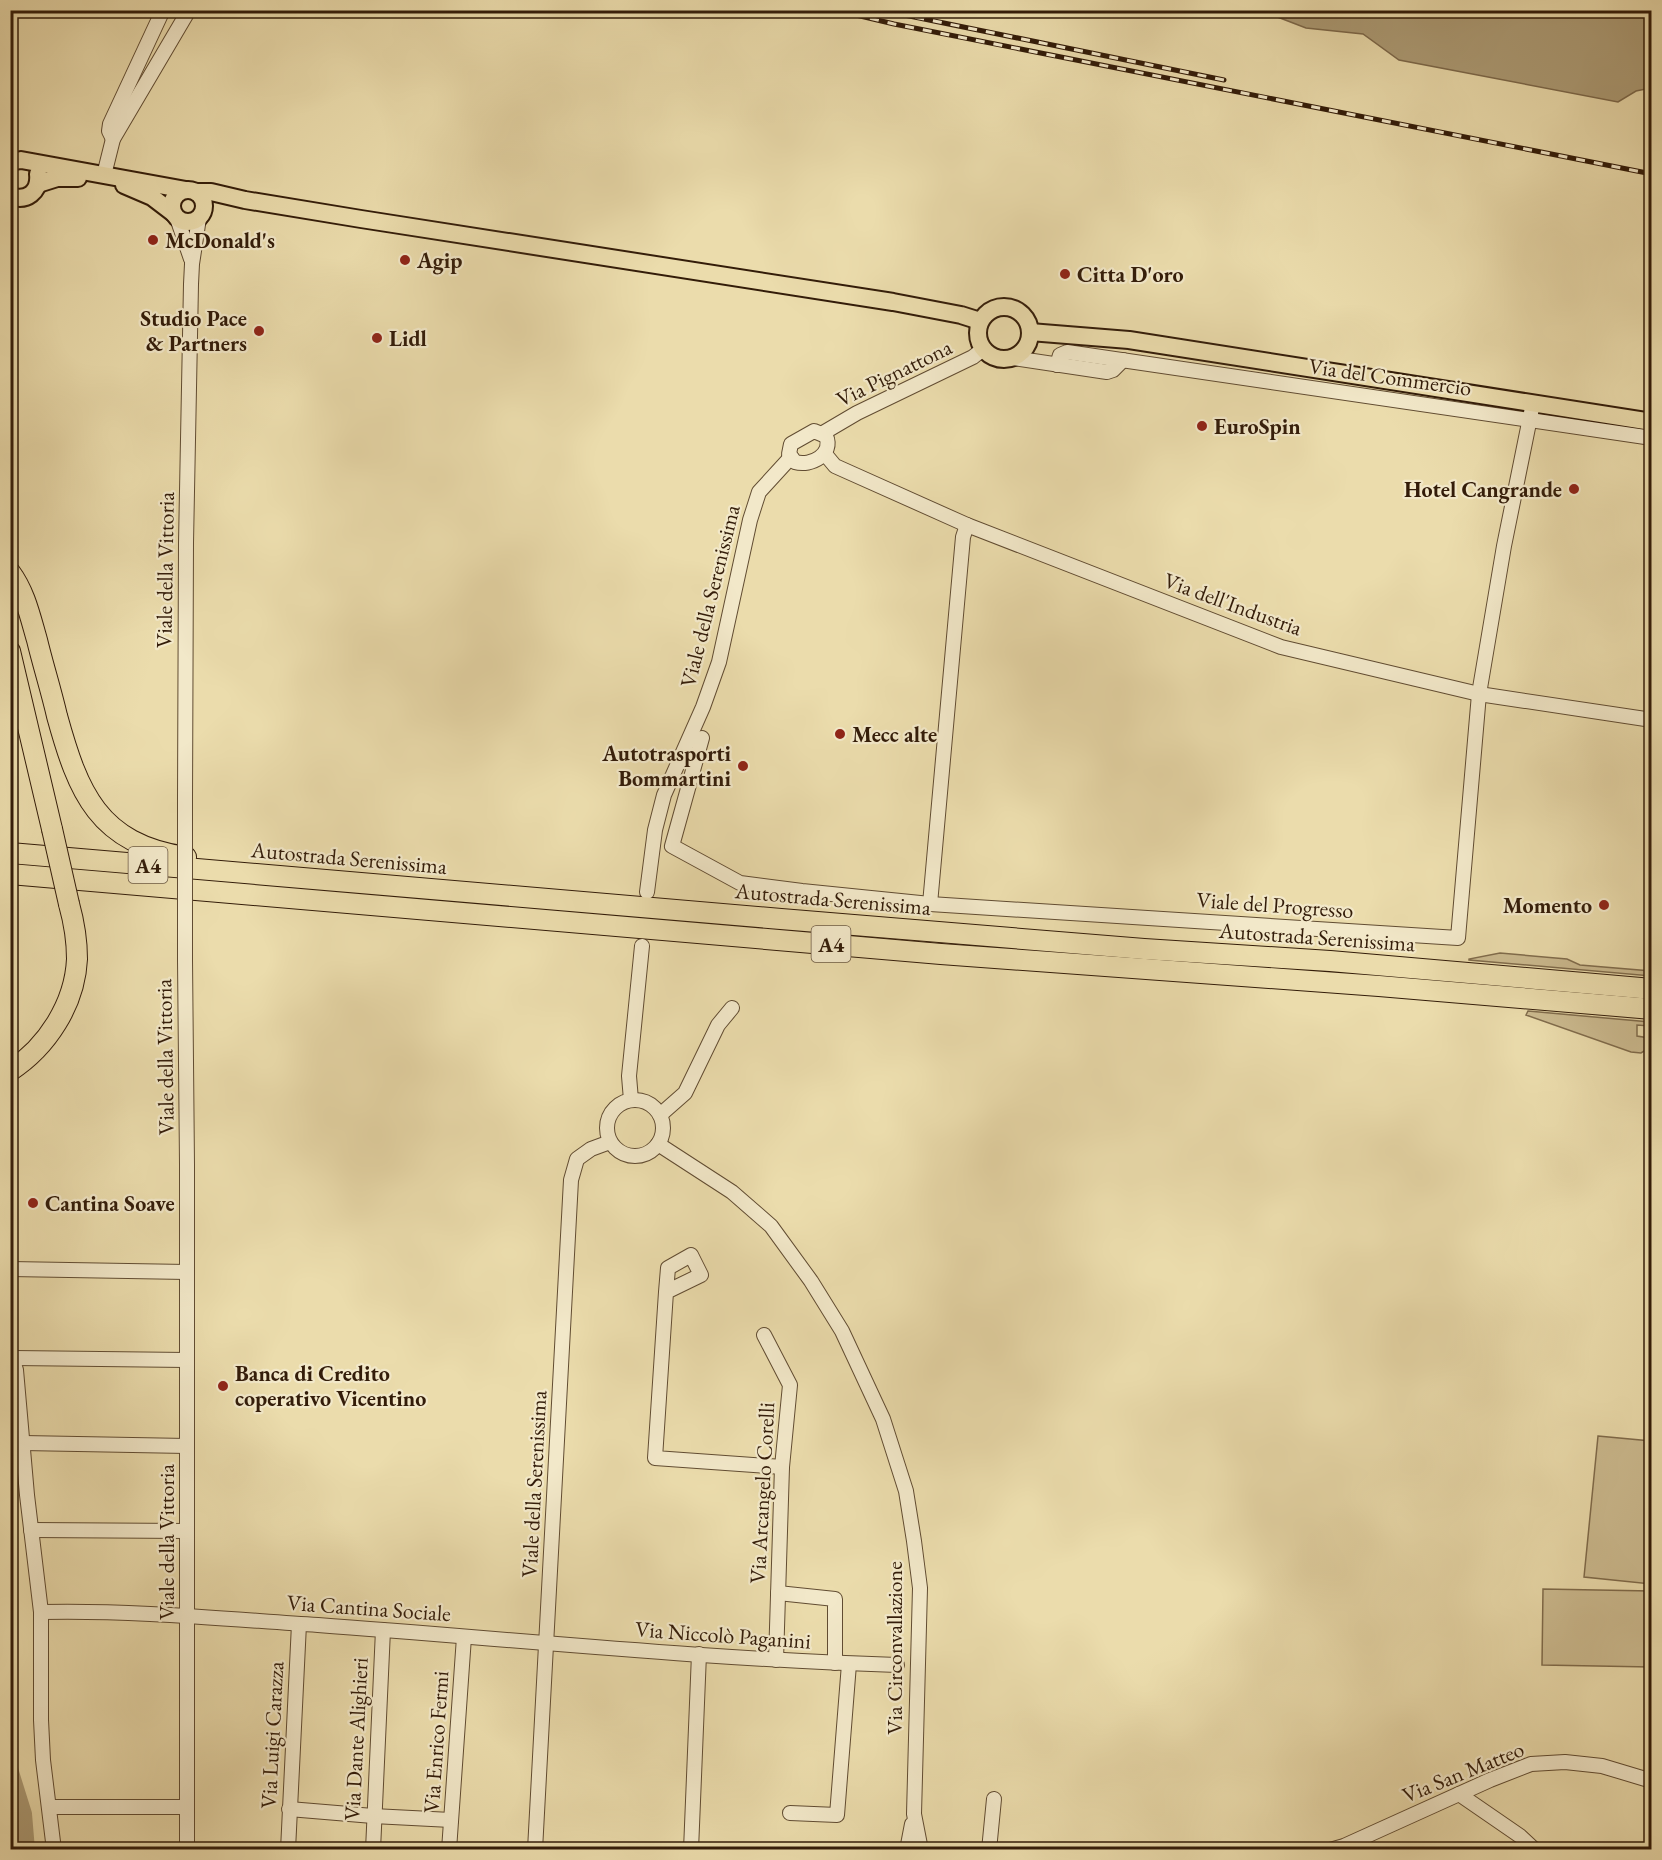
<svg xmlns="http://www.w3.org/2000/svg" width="1662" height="1860" viewBox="0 0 1662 1860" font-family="'EB Garamond',serif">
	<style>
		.green { fill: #ccbb90; stroke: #806c4c; stroke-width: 1.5 }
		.water { fill: #ac9b75; stroke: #7c684a; stroke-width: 1.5 }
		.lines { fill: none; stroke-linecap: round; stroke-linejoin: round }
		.river { stroke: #ac9b75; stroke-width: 16 }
		.minor-casing { stroke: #614c32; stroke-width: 16 }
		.major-casing { stroke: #331c09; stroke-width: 20 }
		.highway-casing { stroke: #331c09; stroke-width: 22 }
		.minor { stroke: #f2e8c9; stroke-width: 14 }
		.major { stroke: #ebdcac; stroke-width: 16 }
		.highway { stroke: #ebdcac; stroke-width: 20 }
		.rail-casing { stroke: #331c09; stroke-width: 5 }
		.rail { stroke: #f2e8c9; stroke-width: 3; stroke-dasharray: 9; stroke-linecap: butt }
		.minor-bridge-casing { stroke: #614c32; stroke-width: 16; stroke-linecap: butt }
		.highway-bridge-casing { stroke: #331c09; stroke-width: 22; stroke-linecap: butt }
		.minor-bridge { stroke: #f2e8c9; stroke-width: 14 }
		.highway-bridge { stroke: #ebdcac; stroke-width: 20 }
		.poi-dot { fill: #8f2418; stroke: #f2e8c9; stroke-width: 2 }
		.labels { text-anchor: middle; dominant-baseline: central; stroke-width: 4.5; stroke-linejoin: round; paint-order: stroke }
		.shield { fill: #f2e8c9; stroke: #6c5943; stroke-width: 1.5 }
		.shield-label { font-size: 21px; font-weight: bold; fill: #331c09 }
		.poi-label { font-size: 22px; font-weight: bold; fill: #331c09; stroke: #f2e8c9; text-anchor: start }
		.street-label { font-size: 22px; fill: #331c09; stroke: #f2e8c9 }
	</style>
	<rect width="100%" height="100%" fill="#ebdcac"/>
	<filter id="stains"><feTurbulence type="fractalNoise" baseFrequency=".00333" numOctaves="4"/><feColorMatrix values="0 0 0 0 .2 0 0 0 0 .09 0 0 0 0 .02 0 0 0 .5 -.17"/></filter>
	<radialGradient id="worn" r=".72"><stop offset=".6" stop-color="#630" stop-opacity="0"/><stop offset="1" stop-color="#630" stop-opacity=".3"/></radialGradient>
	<g class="green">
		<path d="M1500 953 1567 959 1580 965 1651 971V976L1469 960V959Z"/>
		<path d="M1528 1011 1650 1022V1026L1637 1025V1036L1649 1038V1048L1641 1053 1631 1052 1526 1015Z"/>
		<path d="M1598 1436 1651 1441V1584L1584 1577Z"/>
		<path d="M1543 1589 1651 1591V1667L1542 1665Z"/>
	</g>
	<path class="water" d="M1262 11H1651V88L1636 91 1618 102 1399 60 1363 34 1306 28Z"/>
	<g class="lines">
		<path class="river" d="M10 1769 24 1814 27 1850"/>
		<g class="minor-casing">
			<g id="minor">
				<path d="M113 139 109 131 110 124 163 10"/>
				<path d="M104 175 113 139 189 10"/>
				<path d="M177 218 191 259"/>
				<path d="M1013 358 1107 372 1113 370 1123 360"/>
				<path d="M1057 365 1060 355 1067 352 1652 438"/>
				<path d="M814 431 826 436C834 454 811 467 795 462L789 454 791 444Z"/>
				<path d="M823 433 857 413 973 357 983 349"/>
				<path d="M825 454 835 466 967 525 1281 647 1479 694 1652 720"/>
				<path d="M702 738 672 846 740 883 802 891 930 904 1458 938 1479 694 1504 546 1533 403"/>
				<path d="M185 800 186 543 191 284 192 264 199 218"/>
				<path d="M647 892 655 830 664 795 703 707 719 662 750 520 759 492 791 457"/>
				<path d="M930 904 963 537 967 525"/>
				<path d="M185 960 187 1164V1850"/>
				<circle cx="635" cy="1128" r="28"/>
				<path d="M631 1100 629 1076 642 946"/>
				<path d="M660 1115 685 1093 718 1025 732 1008"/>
				<path d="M658 1144 732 1192 771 1226 811 1281 842 1331 883 1419 906 1491 914 1541 920 1588 914 1814 921 1850"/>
				<path d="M10 1269 187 1272"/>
				<path d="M666 1292 668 1268 691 1255 701 1275 666 1292 655 1458 782 1467"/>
				<path d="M764 1335 790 1385 782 1467 776 1660"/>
				<path d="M10 1351 16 1370 27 1495 41 1612V1720L43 1760 54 1850"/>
				<path d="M14 1358 187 1360"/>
				<path d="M23 1443 187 1446"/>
				<path d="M31 1530 187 1531"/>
				<path d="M778 1593 835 1599V1663"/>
				<path d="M41 1612C134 1610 226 1619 318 1625 511 1639 703 1659 897 1665"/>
				<path d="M1459 1794 1520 1836 1535 1850"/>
				<path d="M50 1807H187"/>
				<path d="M289 1809 373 1816 451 1820"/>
				<path d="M790 1813 837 1815 849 1664"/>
				<path d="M288 1850 299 1624"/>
				<path d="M373 1850 383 1630"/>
				<path d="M449 1850 464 1637"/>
				<path d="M535 1850 571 1180 577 1159 591 1149 610 1142"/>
				<path d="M691 1850 699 1654"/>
				<path d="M907 1850 912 1824"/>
				<path d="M989 1850 994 1799"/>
				<path d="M1330 1850 1344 1846 1490 1780 1531 1764 1565 1762 1602 1766 1652 1781"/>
			</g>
		</g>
		<g class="major-casing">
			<g id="major">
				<path d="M10 162 21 160 186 190"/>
				<path d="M38 184 57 178H78"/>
				<path d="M124 185 152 197 173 213"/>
				<circle cx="188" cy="206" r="16"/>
				<path d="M196 192H211L245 200 361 219 893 302 961 315 980 321"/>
				<path d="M10 196C27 202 40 192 38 174"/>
				<circle cx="1004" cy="333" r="26"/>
				<path d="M1030 332 1129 340 1652 422"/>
			</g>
		</g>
		<g class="highway-casing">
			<g id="highway">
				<path d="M10 572C25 592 30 616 37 640 43 665 51 690 57 716 78 792 98 844 186 857"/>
				<path d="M10 651 52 829"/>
				<path d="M10 853 781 919 1144 949 1330 961 1652 989"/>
				<path d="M10 874 941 954 1379 986 1652 1009"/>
				<path d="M10 1071C47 1047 75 1004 77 959 77 940 74 922 69 904"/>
			</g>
		</g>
		<use href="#minor" class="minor"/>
		<use href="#major" class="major"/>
		<use href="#highway" class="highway"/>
		<g class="rail-casing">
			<g id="rail">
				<path d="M835 10 894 24 1652 174"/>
				<path d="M880 10 1224 80"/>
			</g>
		</g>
		<use href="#rail" class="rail"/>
		<g class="minor-bridge-casing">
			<path id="minor-bridge" d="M185 960V800"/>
		</g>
		<g class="highway-bridge-casing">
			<path id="highway-bridge" d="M52 829 69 904"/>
		</g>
		<use href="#minor-bridge" class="minor-bridge"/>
		<use href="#highway-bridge" class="highway-bridge"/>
	</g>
	<g class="poi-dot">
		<circle cx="153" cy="240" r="6"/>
		<circle cx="405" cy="260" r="6"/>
		<circle cx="1065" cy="274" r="6"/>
		<circle cx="259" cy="331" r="6"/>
		<circle cx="377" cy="338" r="6"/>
		<circle cx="1202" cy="426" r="6"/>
		<circle cx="1574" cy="489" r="6"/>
		<circle cx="840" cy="734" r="6"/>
		<circle cx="743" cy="766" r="6"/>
		<circle cx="1604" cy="905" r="6"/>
		<circle cx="33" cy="1203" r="6"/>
		<circle cx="223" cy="1386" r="6"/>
	</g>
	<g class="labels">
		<g class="shield">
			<rect x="128.5" y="847" width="39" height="36" rx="4.5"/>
			<rect x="811.5" y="926" width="39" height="36" rx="4.5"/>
		</g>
		<g class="shield-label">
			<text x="148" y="865">A4</text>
			<text x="831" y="944">A4</text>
		</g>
		<g class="poi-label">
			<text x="165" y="240">McDonald's</text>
			<text x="417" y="260">Agip</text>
			<text x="1077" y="274">Citta D'oro</text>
			<text x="247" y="318" text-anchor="end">Studio Pace<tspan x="247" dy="25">&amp; Partners</tspan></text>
			<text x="389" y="338">Lidl</text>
			<text x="1214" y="426">EuroSpin</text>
			<text x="1562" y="489" text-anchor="end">Hotel Cangrande</text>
			<text x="852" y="734">Mecc alte</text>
			<text x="731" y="753" text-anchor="end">Autotrasporti<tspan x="731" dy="25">Bommartini</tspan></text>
			<text x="1592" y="905" text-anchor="end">Momento</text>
			<text x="45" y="1203">Cantina Soave</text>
			<text x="235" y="1373">Banca di Credito<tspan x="235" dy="25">coperativo Vicentino</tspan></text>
		</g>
		<g class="street-label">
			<text transform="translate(894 373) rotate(-26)">Via Pignattona</text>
			<text transform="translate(1390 377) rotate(8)">Via del Commercio</text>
			<text transform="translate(165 570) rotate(-89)">Viale della Vittoria</text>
			<text transform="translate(710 596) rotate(-76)">Viale della Serenissima</text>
			<text transform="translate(1233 604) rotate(20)">Via dell'Industria</text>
			<text transform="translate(349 858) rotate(5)">Autostrada Serenissima</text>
			<text transform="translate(833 899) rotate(5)">Autostrada Serenissima</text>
			<text transform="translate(1275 905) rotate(4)">Viale del Progresso</text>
			<text transform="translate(1317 937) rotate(4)">Autostrada Serenissima</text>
			<text transform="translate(165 1057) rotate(-91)">Viale della Vittoria</text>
			<text transform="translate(534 1484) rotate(-87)">Viale della Serenissima</text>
			<text transform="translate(762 1493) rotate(-87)">Via Arcangelo Corelli</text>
			<text transform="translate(166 1542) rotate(-90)">Viale della Vittoria</text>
			<text transform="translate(369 1608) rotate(4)">Via Cantina Sociale</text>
			<text transform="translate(723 1635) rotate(4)">Via Niccolò Paganini</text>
			<text transform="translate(894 1648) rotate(-90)">Via Circonvallazione</text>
			<text transform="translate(272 1735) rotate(-87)">Via Luigi Carazza</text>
			<text transform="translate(356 1739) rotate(-87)">Via Dante Alighieri</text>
			<text transform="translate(436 1742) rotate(-86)">Via Enrico Fermi</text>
			<text transform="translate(1463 1772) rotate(-22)">Via San Matteo</text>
		</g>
	</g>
	<rect width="1662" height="1860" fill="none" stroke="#ebdcac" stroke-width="36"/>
	<rect x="12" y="12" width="1638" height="1836" fill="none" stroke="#331c09" stroke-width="3"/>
	<rect x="18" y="18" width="1626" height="1824" fill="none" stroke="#331c09" stroke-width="1.5"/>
	<rect width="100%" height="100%" filter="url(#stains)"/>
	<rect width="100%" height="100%" fill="url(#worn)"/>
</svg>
